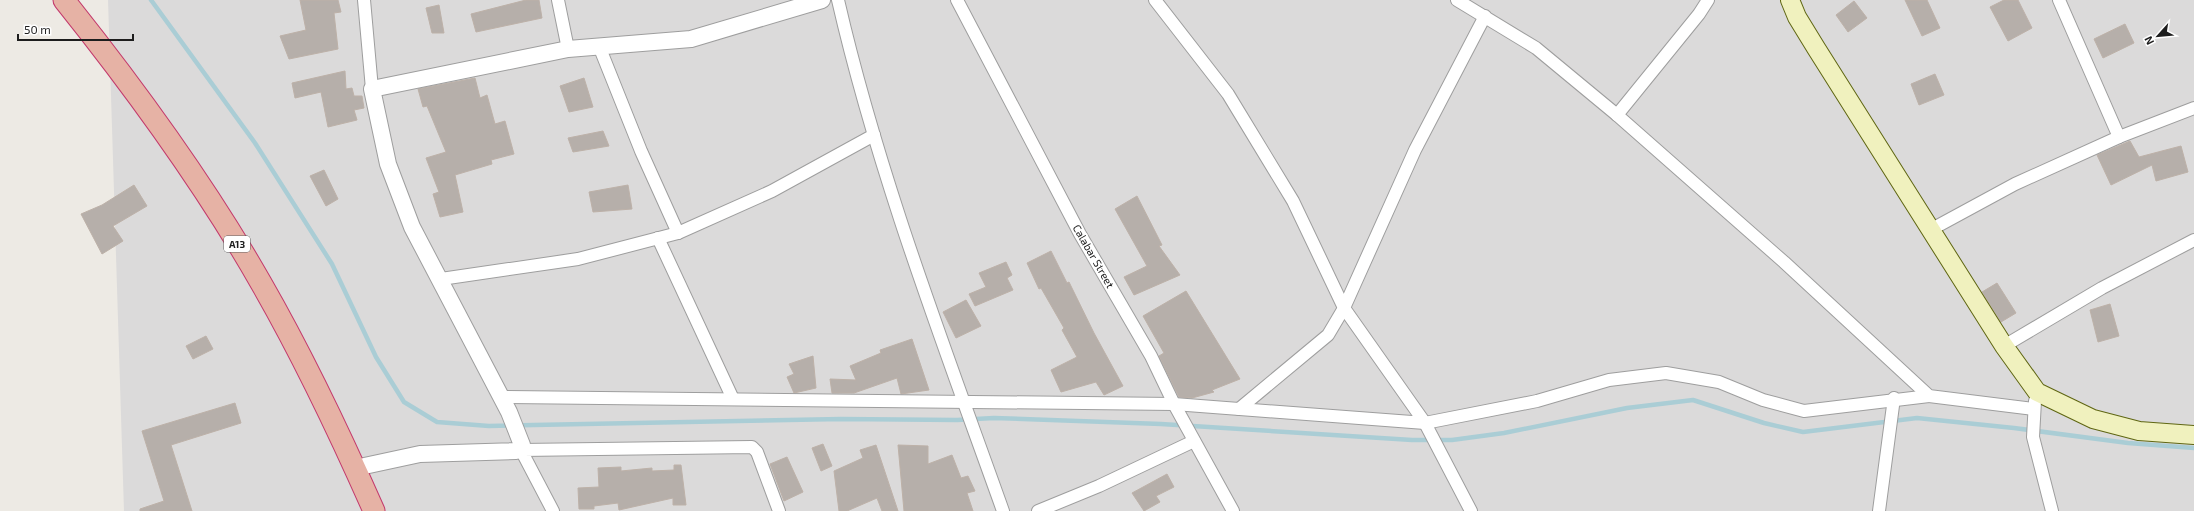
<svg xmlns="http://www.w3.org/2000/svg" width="2194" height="511" viewBox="0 0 2194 511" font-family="'Exo 2',sans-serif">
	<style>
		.residential { fill: #dbdada }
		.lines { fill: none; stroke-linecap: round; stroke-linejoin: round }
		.stream { stroke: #aacdd5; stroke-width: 4.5 }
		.building { fill: #b6afaa; stroke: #bdb1a8 }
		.minor-casing { stroke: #9e9e9e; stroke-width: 14 }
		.tertiary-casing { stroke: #9e9e9e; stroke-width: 18 }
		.secondary-casing { stroke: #5f6612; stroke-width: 20 }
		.trunk-casing { stroke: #c3396c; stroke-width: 23 }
		.minor { stroke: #fff; stroke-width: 12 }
		.tertiary { stroke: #fff; stroke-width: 16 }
		.secondary { stroke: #f0f1be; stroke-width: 18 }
		.trunk { stroke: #e6b2a5; stroke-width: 21 }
		.labels { text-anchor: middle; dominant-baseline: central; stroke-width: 3.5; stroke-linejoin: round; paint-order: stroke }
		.shield { fill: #fff; stroke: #616161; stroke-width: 1 }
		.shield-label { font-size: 10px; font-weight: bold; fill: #1d1d1d }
		.street-label { font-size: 11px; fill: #1d1d1d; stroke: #fff }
	</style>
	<rect width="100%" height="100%" fill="#edeae4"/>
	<path class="residential" d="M108 0H2194V511H124Z"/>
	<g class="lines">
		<path class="stream" d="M151 0 255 143 332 264 376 357 404 402 437 422 489 426 841 419 957 420 994 418 1161 424 1412 440H1452L1504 433 1627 408 1693 400 1764 423 1803 432 1917 418 2014 428 2128 443 2194 448"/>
	</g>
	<g class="building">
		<path d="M300 0H338L341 12 334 13 338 49 289 59 280 36 306 30Z"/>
		<path d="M526 0H539L542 18 476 32 471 14Z"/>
		<path d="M1905 0H1927L1940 28 1922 36Z"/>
		<path d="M2004 0H2018L2032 28 2008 41 1990 7Z"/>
		<path d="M1854 1 1867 18 1848 32 1836 15Z"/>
		<path d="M439 5 444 33H432L426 8Z"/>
		<path d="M2125 24 2134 43 2103 58 2094 39Z"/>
		<path d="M345 71 346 89 352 88 354 96H362L364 108 354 110 357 120 328 127 321 92 295 98 292 83Z"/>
		<path d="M1935 74 1944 95 1919 105 1911 84Z"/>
		<path d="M475 78 480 98 487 95 495 124 505 121 514 154 491 160 492 164 455 175 463 212 440 217 433 194 439 192 426 158 446 152 427 106 423 107 418 89Z"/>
		<path d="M584 78 593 107 569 112 560 86Z"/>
		<path d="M603 131 609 146 573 152 568 138Z"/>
		<path d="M2130 141 2139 157 2181 146 2188 172 2156 181 2152 165 2111 185 2097 155Z"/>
		<path d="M324 170 338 199 326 206 310 176Z"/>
		<path d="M134 185 147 206 113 226 123 241 102 254 81 214 102 205Z"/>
		<path d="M628 185 632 209 593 212 589 192Z"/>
		<path d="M1137 196 1162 245 1159 246 1180 275 1134 295 1124 277 1147 266 1115 209Z"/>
		<path d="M1051 251 1067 283 1069 282 1094 333 1123 386 1104 395 1096 382 1061 392 1051 370 1077 357 1062 330 1064 328 1041 288 1039 289 1027 263Z"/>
		<path d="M1006 262 1012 275 1007 278 1013 290 975 306 969 294 986 287 979 273Z"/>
		<path d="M1997 283 2016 313 2001 322 1982 292Z"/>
		<path d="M1186 291 1240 379 1212 390 1214 392 1192 398 1179 397 1159 356 1164 353 1143 316Z"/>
		<path d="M966 300 981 326 956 338 943 312Z"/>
		<path d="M2110 304 2119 336 2098 342 2090 310Z"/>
		<path d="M206 336 213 349 193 359 186 346Z"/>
		<path d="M912 339 929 390 901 394 897 378 854 393H832L830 379 856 380 850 366 881 353 880 350Z"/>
		<path d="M813 356 816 388 794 393 787 377 794 374 789 364Z"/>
		<path d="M235 403 241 423 171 445 192 511H140V509L164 501 142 431Z"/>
		<path d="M823 444 832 466 821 471 812 448Z"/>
		<path d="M876 445 898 511H882L877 498 847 511H839L834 471 863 458 860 450Z"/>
		<path d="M898 445 928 446V464L952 455 961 478 968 476 975 491 967 493 973 511H904Z"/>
		<path d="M787 457 803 492 784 501 770 464Z"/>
		<path d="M674 465H681L686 505H673V498L619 510 618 503 594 506V509H579L578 488 599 487 598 468 621 467V471L652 468V471L674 470Z"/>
		<path d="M1167 474 1174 487 1156 496 1160 502 1144 511 1132 493Z"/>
	</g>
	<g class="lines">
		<g class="minor-casing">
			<g id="minor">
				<path d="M364 0 372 89"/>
				<path d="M558 0 568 49"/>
				<path d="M838 0C878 174 943 343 1003 511"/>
				<path d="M957 0 1080 234 1151 356 1174 404 1233 511"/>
				<path d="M1155 0 1228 94 1293 201 1344 308 1425 423 1471 511"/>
				<path d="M1457 0 1536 48 1617 115 1784 262 1929 396 2034 409"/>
				<path d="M2059 0 2119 137"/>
				<path d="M599 46 641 151 678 233"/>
				<path d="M1617 115 1699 14 1708 0"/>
				<path d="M1932 229 2015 184 2119 137 2194 108"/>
				<path d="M658 238 733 399"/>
				<path d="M441 279 578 259 678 233 772 191 874 135"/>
				<path d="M2004 346 2102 288 2194 240"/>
				<path d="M500 397 1174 404 1425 423 1537 401 1609 380 1666 373 1719 382 1763 400 1804 411 1929 396"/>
				<path d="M2035 401 2033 437 2052 511"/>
				<path d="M1239 409 1328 335 1344 308 1415 150 1485 16"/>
				<path d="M553 511 521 450 752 447 757 452 779 511"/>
				<path d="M1038 511 1099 486 1194 441"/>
				<path d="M1879 511 1894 398"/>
			</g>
		</g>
		<g class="tertiary-casing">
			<path id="tertiary" d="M355 468 420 454 516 451 521 450 522 445 509 412 412 227 388 164 372 89 568 49 691 39 822 0"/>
		</g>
		<g class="secondary-casing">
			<path id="secondary" d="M1790 0 1797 17 1816 48 2004 346 2037 392 2093 419 2139 431 2194 435"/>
		</g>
		<g class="trunk-casing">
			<path id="trunk" d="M64 0C136 90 204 183 261 283 303 356 340 434 374 511"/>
		</g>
		<use href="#minor" class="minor"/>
		<use href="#tertiary" class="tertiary"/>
		<use href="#secondary" class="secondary"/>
		<use href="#trunk" class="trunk"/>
	</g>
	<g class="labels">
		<rect class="shield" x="224" y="236" width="26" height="16" rx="3"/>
		<g class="shield-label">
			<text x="237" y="244">A13</text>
		</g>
		<g class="street-label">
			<text transform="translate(1094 256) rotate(60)">Calabar Street</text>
		</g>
	</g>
	<g transform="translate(2158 36) rotate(243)" stroke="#ffffff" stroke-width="3" paint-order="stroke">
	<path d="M0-3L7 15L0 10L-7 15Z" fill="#1d1d1d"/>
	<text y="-6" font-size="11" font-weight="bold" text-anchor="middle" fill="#1d1d1d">N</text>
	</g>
	<path d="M18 34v6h115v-6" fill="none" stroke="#1d1d1d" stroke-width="2"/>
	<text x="24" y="34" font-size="12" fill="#1d1d1d" stroke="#ffffff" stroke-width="3" paint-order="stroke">50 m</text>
</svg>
